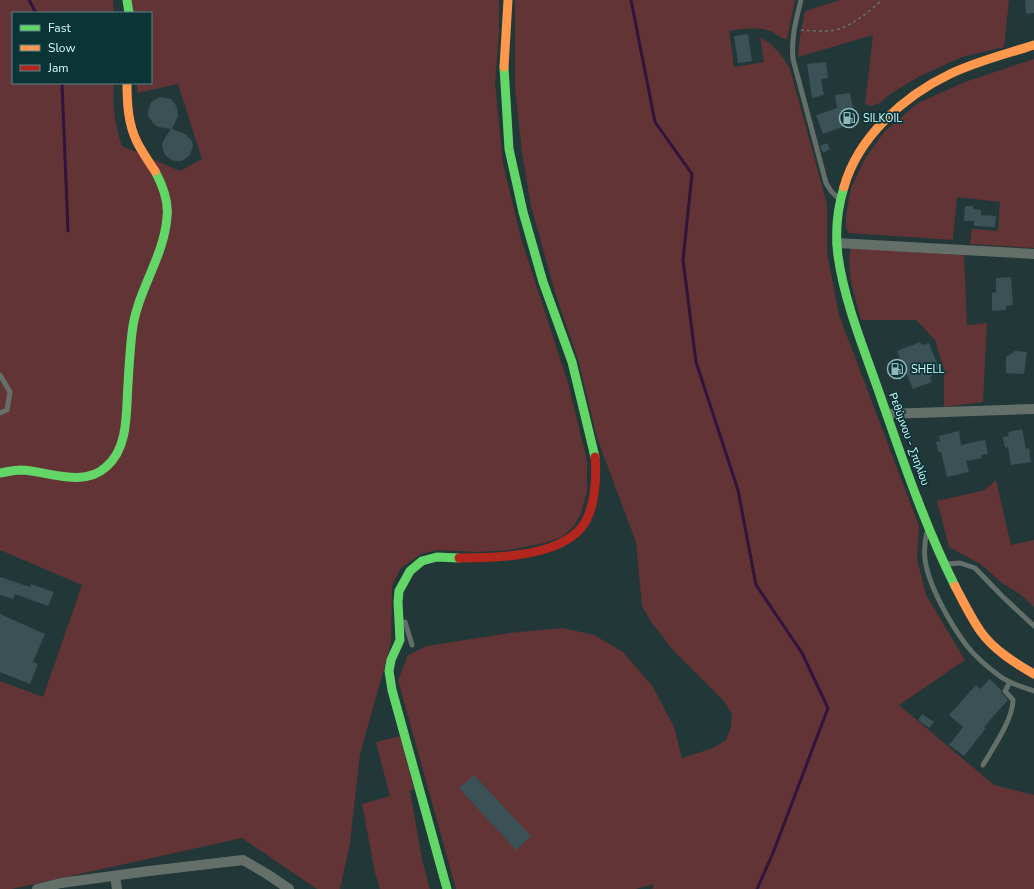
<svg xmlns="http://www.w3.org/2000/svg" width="1034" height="889" viewBox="0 0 1034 889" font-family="'Nunito Sans',sans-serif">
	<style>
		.green { fill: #633435 }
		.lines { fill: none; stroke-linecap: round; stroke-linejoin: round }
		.stream { stroke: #31143b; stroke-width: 3 }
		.building { fill: #3a5255 }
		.path { stroke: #66726e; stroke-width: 1.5; stroke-dasharray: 3 3; stroke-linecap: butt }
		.lane { stroke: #636f68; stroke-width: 5 }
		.street { stroke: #636f68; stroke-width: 10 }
		.fast { stroke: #63d668; stroke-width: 9 }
		.slow { stroke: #ff974d; stroke-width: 9 }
		.jam { stroke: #b3261e; stroke-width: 9 }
		.labels { text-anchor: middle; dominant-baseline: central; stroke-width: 3.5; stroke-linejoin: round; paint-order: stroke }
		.poi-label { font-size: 11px; fill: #d2fdfe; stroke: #0c3436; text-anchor: start }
		.street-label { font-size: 11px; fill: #d2fdfe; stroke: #0c3436 }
	</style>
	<rect width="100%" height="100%" fill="#213738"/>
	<g class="green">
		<path d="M0 0H113L114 13H13V83H114C112 105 115 125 122 146L180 171 202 159 178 84 137 93V83H151V13H133L132 0H499V32L495 83 503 164 521 238 568 383 587 461V490L581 513 574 526 562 537 544 543 510 550 479 552 437 550 421 554 400 569 392 586 391 644 360 754 350 843 340 889H317L242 838 12 889H0V681L43 697 82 585 0 550Z"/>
		<path d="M515 0H795L787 39C777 38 778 33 770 31 757 26 742 29 729 31L734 67 764 62 760 37C774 45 782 55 790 69L827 204V253L839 315 919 526 917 559 926 595 965 660 899 705 994 785 1034 795V889H652L654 884 636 889H456L398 680 408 655 427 646 509 633 563 628 594 635 623 652 653 687 674 727 682 758 713 748 726 740 731 727 732 714 723 700 672 649 652 623 642 606 636 542 597 438 579 363 555 292 531 206 522 153 515 89Z"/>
		<path d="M840 0H1009L1004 47 962 57 920 76 890 94 880 103 871 106 865 104 873 35 798 57 800 37 805 11Z"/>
		<path d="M1034 59V248L970 244 972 229 998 231 1000 202 957 197 953 240 849 233 846 228V215L851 188 864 160 885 131 918 103 965 82Z"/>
		<path d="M851 248 964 255 967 325 987 323 983 402 944 407V369L935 340 916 320H861C856 300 845 269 851 248Z"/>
		<path d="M996 480 1011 545 1034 540V607L1020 594 1002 583 982 565 949 547 937 501 985 490Z"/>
		<path d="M400 736 414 788 410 791 422 859 430 889H380L375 873 362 804 390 796 376 742Z"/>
	</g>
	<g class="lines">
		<g class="stream">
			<path d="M29 0 36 13"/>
			<path d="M631 0 655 122 692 174 683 260 696 362 738 490 756 585 802 653 828 708 773 853 757 889"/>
			<path d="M62 83 68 231"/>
		</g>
	</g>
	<g class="building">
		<path d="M1025 0H1034V13L1026 14Z"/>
		<path d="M748 34 752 61 738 63 734 36Z"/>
		<path d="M826 62 828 78 821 79 824 95 812 98 807 64Z"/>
		<path d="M850 93 853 108 859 116 848 125 823 134 816 115 837 108 835 95Z"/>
		<path d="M160 97 171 99 177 107 178 116 172 129 185 134 192 141 193 146 190 155 182 161H173L165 155 162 146 163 141 171 129 158 127 154 124 148 116V111L151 102Z"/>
		<path d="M827 143 830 149 823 153 820 146Z"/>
		<path d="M965 206H973V209L981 210V215L996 216 995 227 974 226V221H964Z"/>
		<path d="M1011 277 1013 305 1006 306V310L992 311V293L996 292V278Z"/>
		<path d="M920 342 922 345 929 343 939 368 934 370 936 374 930 377 932 382 913 389 906 373 893 378 887 363 900 358 897 351Z"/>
		<path d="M1015 351 1027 352 1024 374 1006 373V357Z"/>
		<path d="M1022 429 1026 449 1029 448 1031 462 1011 465 1008 447 1005 448 1003 437 1009 436 1008 432Z"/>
		<path d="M959 431 961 445 985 440 988 454 981 455 982 458 966 461 969 472 947 477 941 452H938L936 442 940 441 939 436Z"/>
		<path d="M0 577 30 587 31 584 54 592 48 606 15 594 13 599 0 595Z"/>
		<path d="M0 614 45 634 33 662 38 664 30 684 0 672Z"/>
		<path d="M990 679 1001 690 1002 693 1008 700 984 727 986 728 964 756 949 745 963 727 949 715 976 685 980 689Z"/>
		<path d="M922 714 934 722 929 728 918 720Z"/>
		<path d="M474 775 531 836 516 850 459 788Z"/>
	</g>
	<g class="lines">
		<path class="path" d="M801 30C815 31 832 33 844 27 858 21 871 10 882 0"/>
		<g class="lane">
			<path d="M801 0C796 20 791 38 793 59L826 183 831 191 839 199"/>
			<path d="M0 375 10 392 7 410 0 413"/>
			<path d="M927 532C925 540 924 550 925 559 928 585 951 625 967 646 975 656 990 669 1001 677 1011 684 1023 687 1034 691"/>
			<path d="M947 564 960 563 975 568 1002 596 1034 626"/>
			<path d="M405 622 412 645"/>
			<path d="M983 765C993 748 1013 719 1013 700L1005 691 1010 682"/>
		</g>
		<g class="street">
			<path d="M837 243 1034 254"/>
			<path d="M887 414 1034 409"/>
			<path d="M115 876 117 889"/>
			<path d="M37 889 61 883 149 871 243 860 267 874 289 889"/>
		</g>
		<g class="fast">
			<path d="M127 0 129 13"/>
			<path d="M504 67 509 149 523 212 543 282 572 362 595 457"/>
			<path d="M844 187C837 210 835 233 838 256 845 305 865 351 881 398 903 461 925 526 955 586"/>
			<path d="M0 473C7 472 14 470 21 470 48 471 83 488 106 467 129 448 126 411 128 384 129 367 130 350 132 333 136 292 164 258 167 217 169 201 163 186 155 171"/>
			<path d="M447 889 392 690 389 671 391 660 400 640 398 602 399 591 410 571 422 561 437 557 459 558"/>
		</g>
		<g class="slow">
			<path d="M504 67 508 0"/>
			<path d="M127 83C127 103 128 124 137 142 142 152 149 162 155 171"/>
			<path d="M844 187C858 137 904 96 950 74 977 61 1006 54 1034 45"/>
			<path d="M955 586C963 601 971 618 981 632 994 650 1015 663 1034 674"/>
		</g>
		<path class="jam" d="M459 558C494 558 557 557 581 528 595 512 597 478 595 457"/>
	</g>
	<defs>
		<g id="fuel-ring" transform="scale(1)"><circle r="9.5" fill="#0c3436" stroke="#94b8b9" stroke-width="1.5"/><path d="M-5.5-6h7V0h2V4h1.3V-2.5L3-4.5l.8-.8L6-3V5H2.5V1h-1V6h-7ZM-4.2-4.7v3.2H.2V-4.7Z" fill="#94b8b9"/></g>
	</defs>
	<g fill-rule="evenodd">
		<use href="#fuel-ring" x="849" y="118"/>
		<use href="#fuel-ring" x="897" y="369"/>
	</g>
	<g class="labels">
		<g class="poi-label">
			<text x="863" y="118">SILKOIL</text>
			<text x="911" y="369">SHELL</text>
		</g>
		<g class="street-label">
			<text transform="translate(909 439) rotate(70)">Ρεθύμνου - Σπηλίου</text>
		</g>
	</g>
	<rect x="12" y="12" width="140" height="72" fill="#0c3436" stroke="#5b8486"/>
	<rect x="20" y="25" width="20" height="6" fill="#63d668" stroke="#5b8486"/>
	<text x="48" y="32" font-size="12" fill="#d2fdfe">Fast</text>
	<rect x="20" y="45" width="20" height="6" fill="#ff974d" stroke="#5b8486"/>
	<text x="48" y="52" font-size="12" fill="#d2fdfe">Slow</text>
	<rect x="20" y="65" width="20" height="6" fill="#b3261e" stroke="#5b8486"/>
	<text x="48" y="72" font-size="12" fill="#d2fdfe">Jam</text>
</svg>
